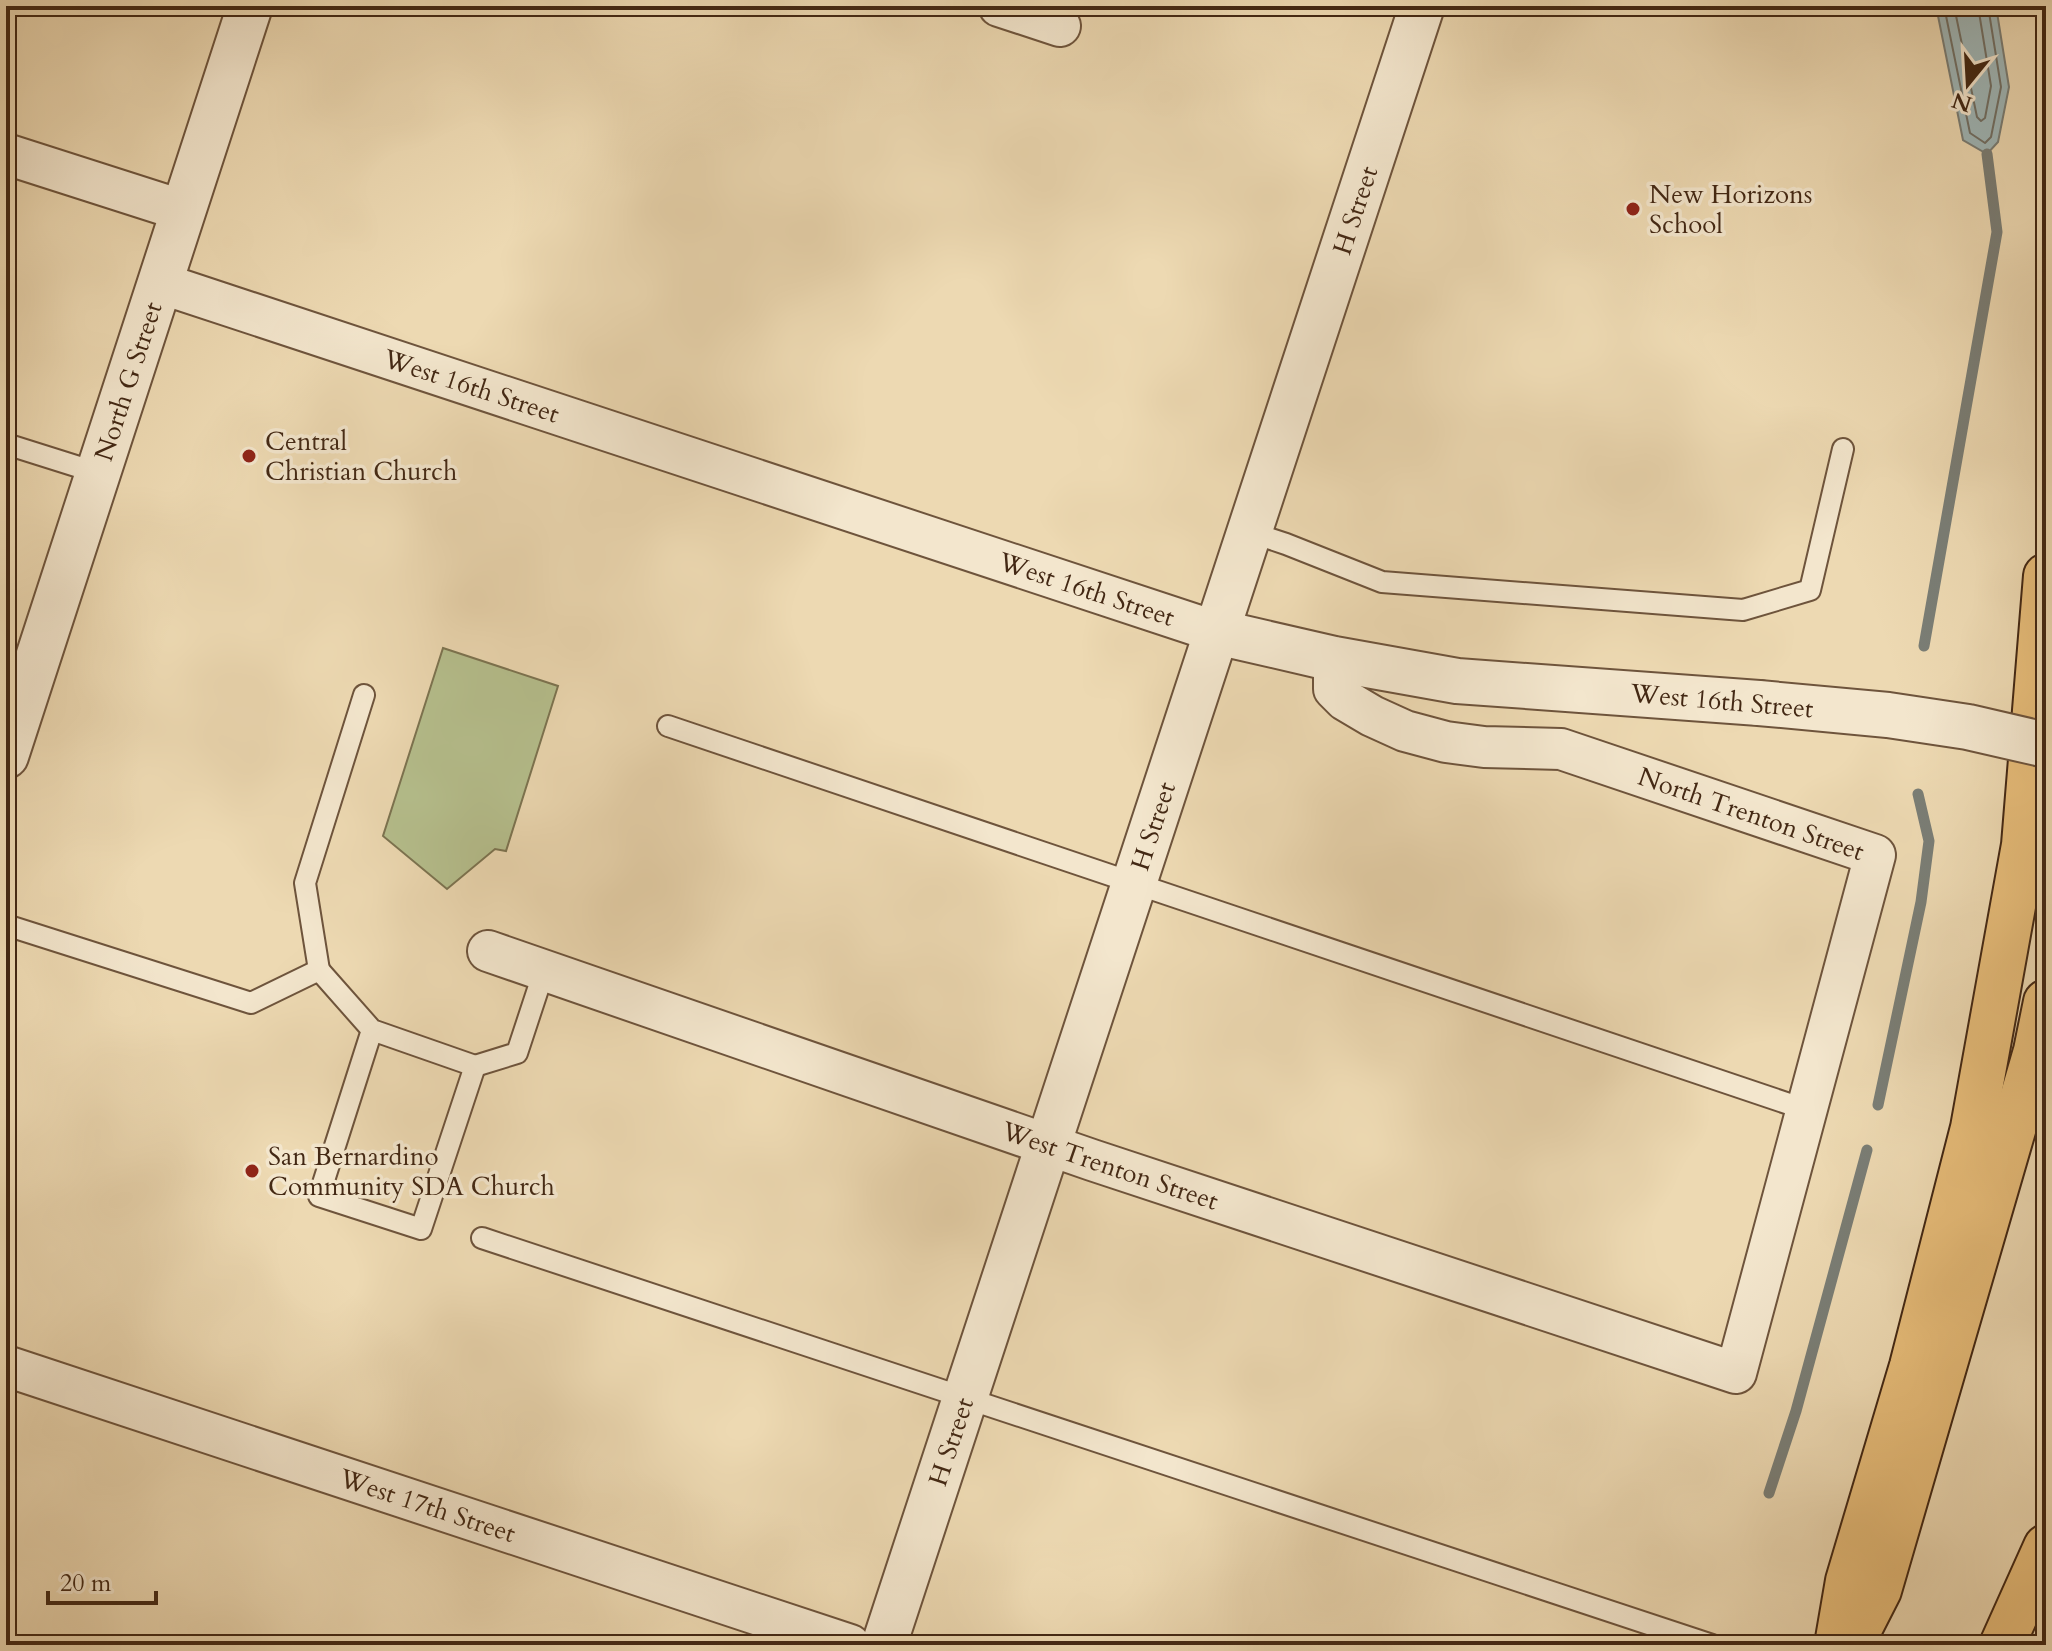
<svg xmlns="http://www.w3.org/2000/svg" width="2052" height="1651" viewBox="0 0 2052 1651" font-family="Cardo,serif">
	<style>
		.green { fill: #b6c08e; stroke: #7c7451; stroke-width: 2 }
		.water { fill: #9fb7b8; stroke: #7a7e76; stroke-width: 2 }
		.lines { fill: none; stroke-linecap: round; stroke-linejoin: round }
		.shore { stroke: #717066; stroke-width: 2 }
		.stream { stroke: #7a7e76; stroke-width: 11 }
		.service-casing { stroke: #6e543c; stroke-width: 24 }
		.minor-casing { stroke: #6e543c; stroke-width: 44 }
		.tertiary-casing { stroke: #6e543c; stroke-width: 48 }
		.motorway-casing { stroke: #432814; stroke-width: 48 }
		.service { stroke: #f3e6cd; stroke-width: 20 }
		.minor { stroke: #f3e6cd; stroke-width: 40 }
		.tertiary { stroke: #f3e6cd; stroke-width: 44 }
		.motorway { stroke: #e6bc79; stroke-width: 44 }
		.tertiary-bridge-casing { stroke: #6e543c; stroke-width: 48; stroke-linecap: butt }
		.tertiary-bridge { stroke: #f3e6cd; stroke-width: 44 }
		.poi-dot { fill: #8f2418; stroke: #f3e6cd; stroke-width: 3 }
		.labels { text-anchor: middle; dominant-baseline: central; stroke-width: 7; stroke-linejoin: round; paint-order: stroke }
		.poi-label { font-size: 26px; fill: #432814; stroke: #f3e6cd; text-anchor: start }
		.street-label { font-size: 26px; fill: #432814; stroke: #f3e6cd }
	</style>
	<rect width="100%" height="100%" fill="#edd9b2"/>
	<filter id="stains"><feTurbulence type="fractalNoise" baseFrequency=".0025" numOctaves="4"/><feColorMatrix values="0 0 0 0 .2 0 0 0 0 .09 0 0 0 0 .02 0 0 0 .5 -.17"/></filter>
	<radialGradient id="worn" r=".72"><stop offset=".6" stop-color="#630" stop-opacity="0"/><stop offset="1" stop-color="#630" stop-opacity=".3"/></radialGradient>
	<path class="green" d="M443 648 558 686 506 851 495 849 447 889 383 836Z"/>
	<path class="water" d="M1936 6H1996L2009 87 1998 142 1987 154 1963 140Z"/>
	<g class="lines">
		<g class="shore">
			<path d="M1944 6 1970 133 1985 143 1991 137 2001 87 1988 6"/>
			<path d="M1954 6 1977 117 1981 121 1985 118 1991 86 1978 6"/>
		</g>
		<g class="stream">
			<path d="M1924 646 1997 232 1987 154"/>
			<path d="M1878 1105 1921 902 1929 841 1918 794"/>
			<path d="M1769 1493 1796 1411 1867 1150"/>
		</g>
		<g class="service-casing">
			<g id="service">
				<path d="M6 444 98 473"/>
				<path d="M1250 532 1286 544 1382 582 1743 610 1810 590 1843 449"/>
				<path d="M668 726 1807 1110"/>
				<path d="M6 925 251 1003 319 970 372 1030 475 1066 421 1229 319 1196 372 1030"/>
				<path d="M319 970 305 883 364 695"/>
				<path d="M475 1066 517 1053 544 971"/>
				<path d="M482 1238 1712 1645"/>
			</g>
		</g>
		<g class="minor-casing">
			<g id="minor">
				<path d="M999 6 1060 26"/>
				<path d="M6 154 184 211"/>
				<path id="s1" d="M160 283 1217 632"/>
				<path id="s2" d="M488 951 1092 1160 1736 1373 1875 855 1561 749 1484 747 1446 742 1405 731 1372 716 1345 700 1334 689V659"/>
				<path id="s3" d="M6 1366 850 1645"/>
			</g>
		</g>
		<g class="tertiary-casing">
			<g id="tertiary">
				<path d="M1217 632 1334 659 1457 681 1759 703"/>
				<path id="s4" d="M6 756 250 6"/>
				<path id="s5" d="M884 1645 1422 6"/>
			</g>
		</g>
		<g class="motorway-casing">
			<g id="motorway">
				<path d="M1837 1645 1848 1581 1912 1366 1973 1128 2024 845 2046 576"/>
				<path d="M1851 1645 1879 1590 2036 1051 2046 1002"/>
				<path d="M2002 1645 2046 1547"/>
			</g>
		</g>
		<use href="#service" class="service"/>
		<use href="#minor" class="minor"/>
		<use href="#tertiary" class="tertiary"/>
		<use href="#motorway" class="motorway"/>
		<g class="tertiary-bridge-casing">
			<path id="tertiary-bridge" d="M1759 703 1888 715 1968 727 2046 745"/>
		</g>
		<use href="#tertiary-bridge" class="tertiary-bridge"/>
	</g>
	<g class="poi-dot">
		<circle cx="1633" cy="209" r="8"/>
		<circle cx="249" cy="456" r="8"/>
		<circle cx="252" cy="1171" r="8"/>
	</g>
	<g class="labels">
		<g class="poi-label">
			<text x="1649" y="194">New Horizons<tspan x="1649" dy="30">School</tspan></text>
			<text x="265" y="441">Central<tspan x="265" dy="30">Christian Church</tspan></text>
			<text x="268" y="1156">San Bernardino<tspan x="268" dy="30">Community SDA Church</tspan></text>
		</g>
		<g class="street-label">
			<text stroke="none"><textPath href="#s5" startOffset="1510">H Street</textPath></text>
			<text stroke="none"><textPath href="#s4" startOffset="394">North G Street</textPath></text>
			<text stroke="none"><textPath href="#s1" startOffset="328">West 16th Street</textPath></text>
			<text stroke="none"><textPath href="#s1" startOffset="976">West 16th Street</textPath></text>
			<text transform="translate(1722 701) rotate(5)">West 16th Street</text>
			<text transform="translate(1751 814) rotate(19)">North Trenton Street</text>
			<text stroke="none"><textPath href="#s5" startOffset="862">H Street</textPath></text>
			<text stroke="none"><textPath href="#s2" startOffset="658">West Trenton Street</textPath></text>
			<text stroke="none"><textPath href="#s5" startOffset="214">H Street</textPath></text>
			<text stroke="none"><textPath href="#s3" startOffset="444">West 17th Street</textPath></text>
		</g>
	</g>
	<rect width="2052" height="1651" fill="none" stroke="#edd9b2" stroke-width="32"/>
	<rect x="8" y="8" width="2036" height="1635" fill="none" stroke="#432814" stroke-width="4"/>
	<rect x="16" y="16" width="2020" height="1619" fill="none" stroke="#432814" stroke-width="2"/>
	<g transform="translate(1968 84) rotate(198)" stroke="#f3e6cd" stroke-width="6" paint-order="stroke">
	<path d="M0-6L14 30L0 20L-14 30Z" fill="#432814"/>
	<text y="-12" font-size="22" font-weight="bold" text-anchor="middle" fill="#432814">N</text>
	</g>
	<path d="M48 1591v12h108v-12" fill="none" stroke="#432814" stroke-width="4"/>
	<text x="60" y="1591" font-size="24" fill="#432814" stroke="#f3e6cd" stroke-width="6" paint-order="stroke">20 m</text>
	<rect width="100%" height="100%" filter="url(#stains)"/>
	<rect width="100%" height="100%" fill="url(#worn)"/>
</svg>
